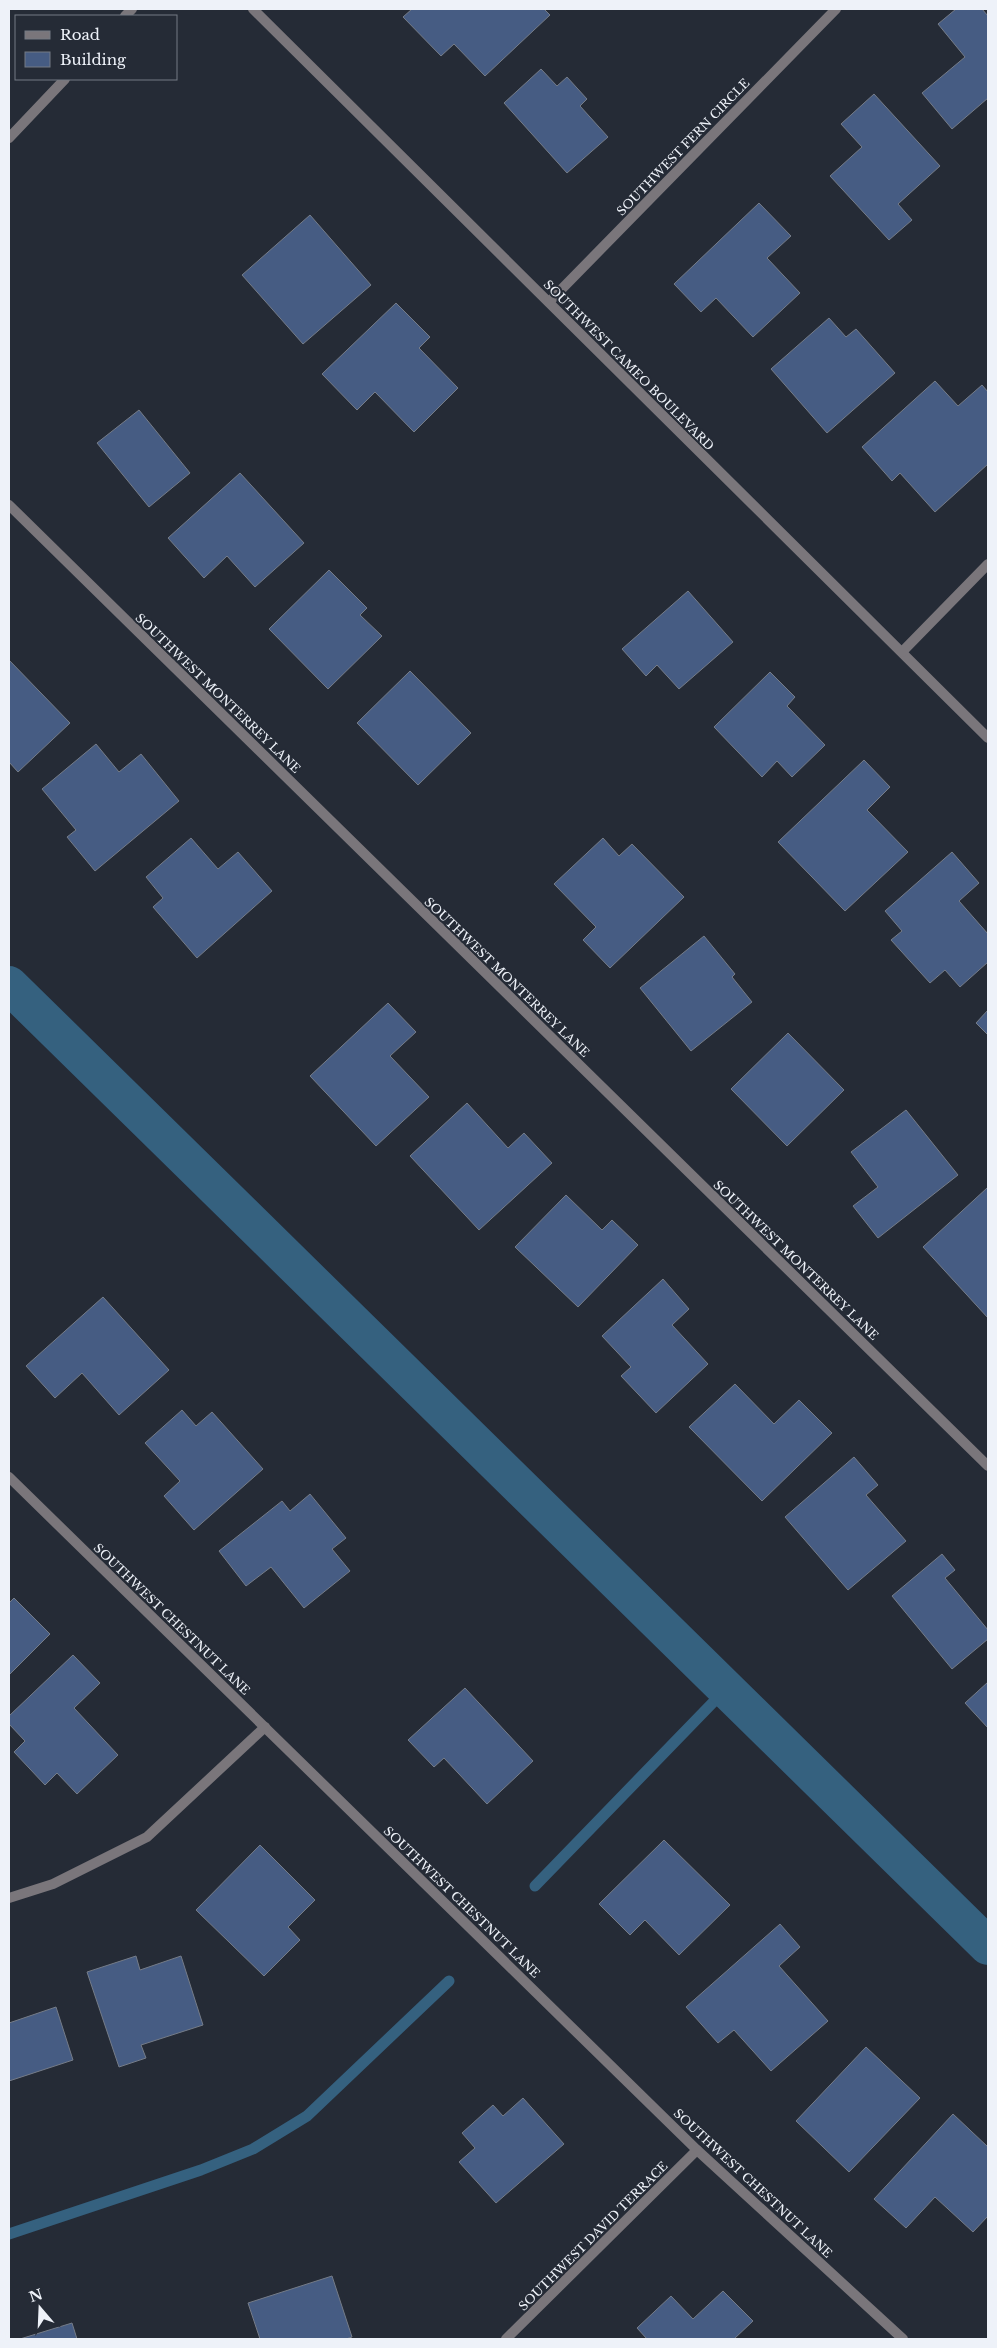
<svg xmlns="http://www.w3.org/2000/svg" width="997" height="2348" viewBox="0 0 997 2348" font-family="'Libre Baskerville',serif">
	<style>
		.lines { fill: none; stroke-linecap: round; stroke-linejoin: round }
		.stream { stroke: #35617f; stroke-width: 11 }
		.canal { stroke: #35617f; stroke-width: 38 }
		.building { fill: #465c83; stroke: #757c88 }
		.minor { stroke: #7a767b; stroke-width: 10 }
		.labels { text-anchor: middle; dominant-baseline: central; stroke-width: 4; stroke-linejoin: round; paint-order: stroke }
		.street-label { font-size: 12px; fill: #eef2f9; stroke: #252b36 }
	</style>
	<rect width="100%" height="100%" fill="#252b36"/>
	<g class="lines">
		<g class="stream">
			<path d="M535 1886 726 1689"/>
			<path d="M9 2234 201 2170 253 2149 307 2116 449 1981"/>
		</g>
		<path class="canal" d="M9 985 988 1946"/>
	</g>
	<g class="building">
		<path d="M412 9H544L550 15 485 76 454 44 441 56 403 17Z"/>
		<path d="M956 9H982L988 16V98L952 129 922 93 965 57 938 24Z"/>
		<path d="M541 69 557 86 567 77 587 99 580 106 608 137 567 173 504 103Z"/>
		<path d="M874 94 940 166 898 204 912 220 889 240 830 176 862 147 841 124Z"/>
		<path d="M759 203 791 236 767 258 800 293 753 337 716 298 701 312 674 284Z"/>
		<path d="M310 215 371 285 303 344 242 275Z"/>
		<path d="M396 303 430 337 419 348 458 388 414 432 375 392 357 410 322 374Z"/>
		<path d="M829 318 846 337 856 329 895 373 827 433 771 369Z"/>
		<path d="M935 381 958 406 982 385 988 392V464L935 512 900 473 892 481 862 447Z"/>
		<path d="M139 410 190 473 149 507 97 443Z"/>
		<path d="M240 473 304 543 255 587 227 556 204 578 168 538Z"/>
		<path d="M329 570 367 608 360 615 382 636 328 689 269 629Z"/>
		<path d="M688 591 733 642 679 689 657 665 646 676 622 649Z"/>
		<path d="M9 660 70 723 18 772 9 762Z"/>
		<path d="M410 671 471 733 418 785 357 723Z"/>
		<path d="M770 672 795 697 787 706 825 745 792 777 777 761 762 777 714 727Z"/>
		<path d="M96 744 119 772 141 754 179 801 95 871 67 837 76 830 42 789Z"/>
		<path d="M864 760 890 787 867 810 908 852 845 911 778 842Z"/>
		<path d="M191 838 218 869 238 852 272 891 197 958 153 907 163 898 146 877Z"/>
		<path d="M603 838 619 856 632 844 684 897 610 968 583 940 596 927 554 884Z"/>
		<path d="M952 852 979 883 959 901 988 934V962L960 987 945 970 930 983 891 940 902 931 885 911Z"/>
		<path d="M704 936 735 974 732 977 752 1002 691 1051 640 988Z"/>
		<path d="M388 1003 416 1032 390 1056 429 1097 376 1146 310 1076Z"/>
		<path d="M988 1010V1035L976 1023Z"/>
		<path d="M788 1033 844 1090 787 1146 731 1089Z"/>
		<path d="M467 1103 508 1148 524 1133 552 1163 479 1230 410 1156Z"/>
		<path d="M906 1110 958 1175 878 1238 853 1206 878 1187 851 1152Z"/>
		<path d="M987 1188 988 1189V1318L923 1247Z"/>
		<path d="M566 1195 602 1230 612 1220 638 1245 578 1307 515 1247Z"/>
		<path d="M663 1279 689 1309 672 1325 708 1364 656 1413 621 1376 631 1367 602 1336Z"/>
		<path d="M103 1297 169 1370 119 1415 82 1373 55 1398 26 1366Z"/>
		<path d="M735 1384 774 1424 799 1400 832 1433 762 1501 689 1427Z"/>
		<path d="M182 1410 196 1426 212 1412 263 1469 194 1530 164 1496 180 1481 145 1443Z"/>
		<path d="M854 1457 878 1485 866 1495 906 1541 848 1590 785 1517Z"/>
		<path d="M310 1494 346 1538 332 1549 350 1571 304 1608 271 1567 246 1586 219 1551 282 1501 290 1511Z"/>
		<path d="M942 1554 955 1570 945 1578 988 1630V1639L952 1669 892 1596Z"/>
		<path d="M14 1598 50 1634 9 1675V1603Z"/>
		<path d="M73 1655 100 1683 74 1708 118 1755 77 1794 57 1773 45 1785 14 1752 25 1741 9 1724V1716Z"/>
		<path d="M988 1682V1728L965 1703Z"/>
		<path d="M465 1688 533 1761 487 1804 444 1758 434 1767 408 1740Z"/>
		<path d="M664 1840 730 1905 679 1955 645 1920 630 1935 599 1904Z"/>
		<path d="M260 1845 315 1900 288 1927 300 1940 264 1976 196 1910Z"/>
		<path d="M780 1924 800 1947 779 1966 828 2021 771 2071 734 2030 718 2043 686 2007Z"/>
		<path d="M136 1956 140 1970 181 1956 203 2025 141 2045 146 2058 119 2067 87 1972Z"/>
		<path d="M56 2007 73 2060 9 2081V2023Z"/>
		<path d="M866 2047 920 2098 849 2172 796 2121Z"/>
		<path d="M523 2098 564 2144 496 2203 459 2162 475 2148 462 2133 493 2105 503 2116Z"/>
		<path d="M953 2114 988 2147V2216L973 2232 935 2197 906 2228 874 2199Z"/>
		<path d="M332 2276 352 2337 346 2339H260L248 2303Z"/>
		<path d="M723 2291 753 2321 734 2339H647L637 2328 671 2296 693 2319Z"/>
		<path d="M72 2323 77 2339H20Z"/>
	</g>
	<g class="lines">
		<g class="minor">
			<path d="M253 9 988 738"/>
			<path d="M125 16 132 9"/>
			<path d="M9 138 65 79"/>
			<path d="M549 302 836 9"/>
			<path d="M9 505 988 1466"/>
			<path d="M902 652 988 564"/>
			<path d="M9 1477 697 2150 903 2339"/>
			<path d="M9 1898 53 1884 147 1837 265 1727"/>
			<path d="M506 2339 697 2150"/>
		</g>
	</g>
	<g class="labels">
		<g class="street-label">
			<text transform="translate(683 147) rotate(-46)">SOUTHWEST FERN CIRCLE</text>
			<text transform="translate(629 365) rotate(45)">SOUTHWEST CAMEO BOULEVARD</text>
			<text transform="translate(218 693) rotate(44)">SOUTHWEST MONTERREY LANE</text>
			<text transform="translate(507 977) rotate(44)">SOUTHWEST MONTERREY LANE</text>
			<text transform="translate(796 1260) rotate(44)">SOUTHWEST MONTERREY LANE</text>
			<text transform="translate(172 1619) rotate(44)">SOUTHWEST CHESTNUT LANE</text>
			<text transform="translate(462 1902) rotate(44)">SOUTHWEST CHESTNUT LANE</text>
			<text transform="translate(753 2183) rotate(43)">SOUTHWEST CHESTNUT LANE</text>
			<text transform="translate(593 2236) rotate(-45)">SOUTHWEST DAVID TERRACE</text>
		</g>
	</g>
	<rect width="997" height="2348" fill="none" stroke="#eef2f9" stroke-width="20"/>
	<rect x="15" y="15" width="162" height="65" fill="#252b36" stroke="#757b84"/>
	<rect x="25" y="31" width="25" height="8" fill="#7a767b" stroke="#757b84"/>
	<text x="60" y="40" font-size="15" fill="#eef2f9">Road</text>
	<rect x="25" y="52" width="25" height="15" fill="#465c83" stroke="#757b84"/>
	<text x="60" y="65" font-size="15" fill="#eef2f9">Building</text>
	<g transform="translate(40 2308) rotate(341)" stroke="#252b36" stroke-width="4" paint-order="stroke">
	<path d="M0-4L9 19L0 12L-9 19Z" fill="#eef2f9"/>
	<text y="-8" font-size="14" font-weight="bold" text-anchor="middle" fill="#eef2f9">N</text>
	</g>
</svg>
